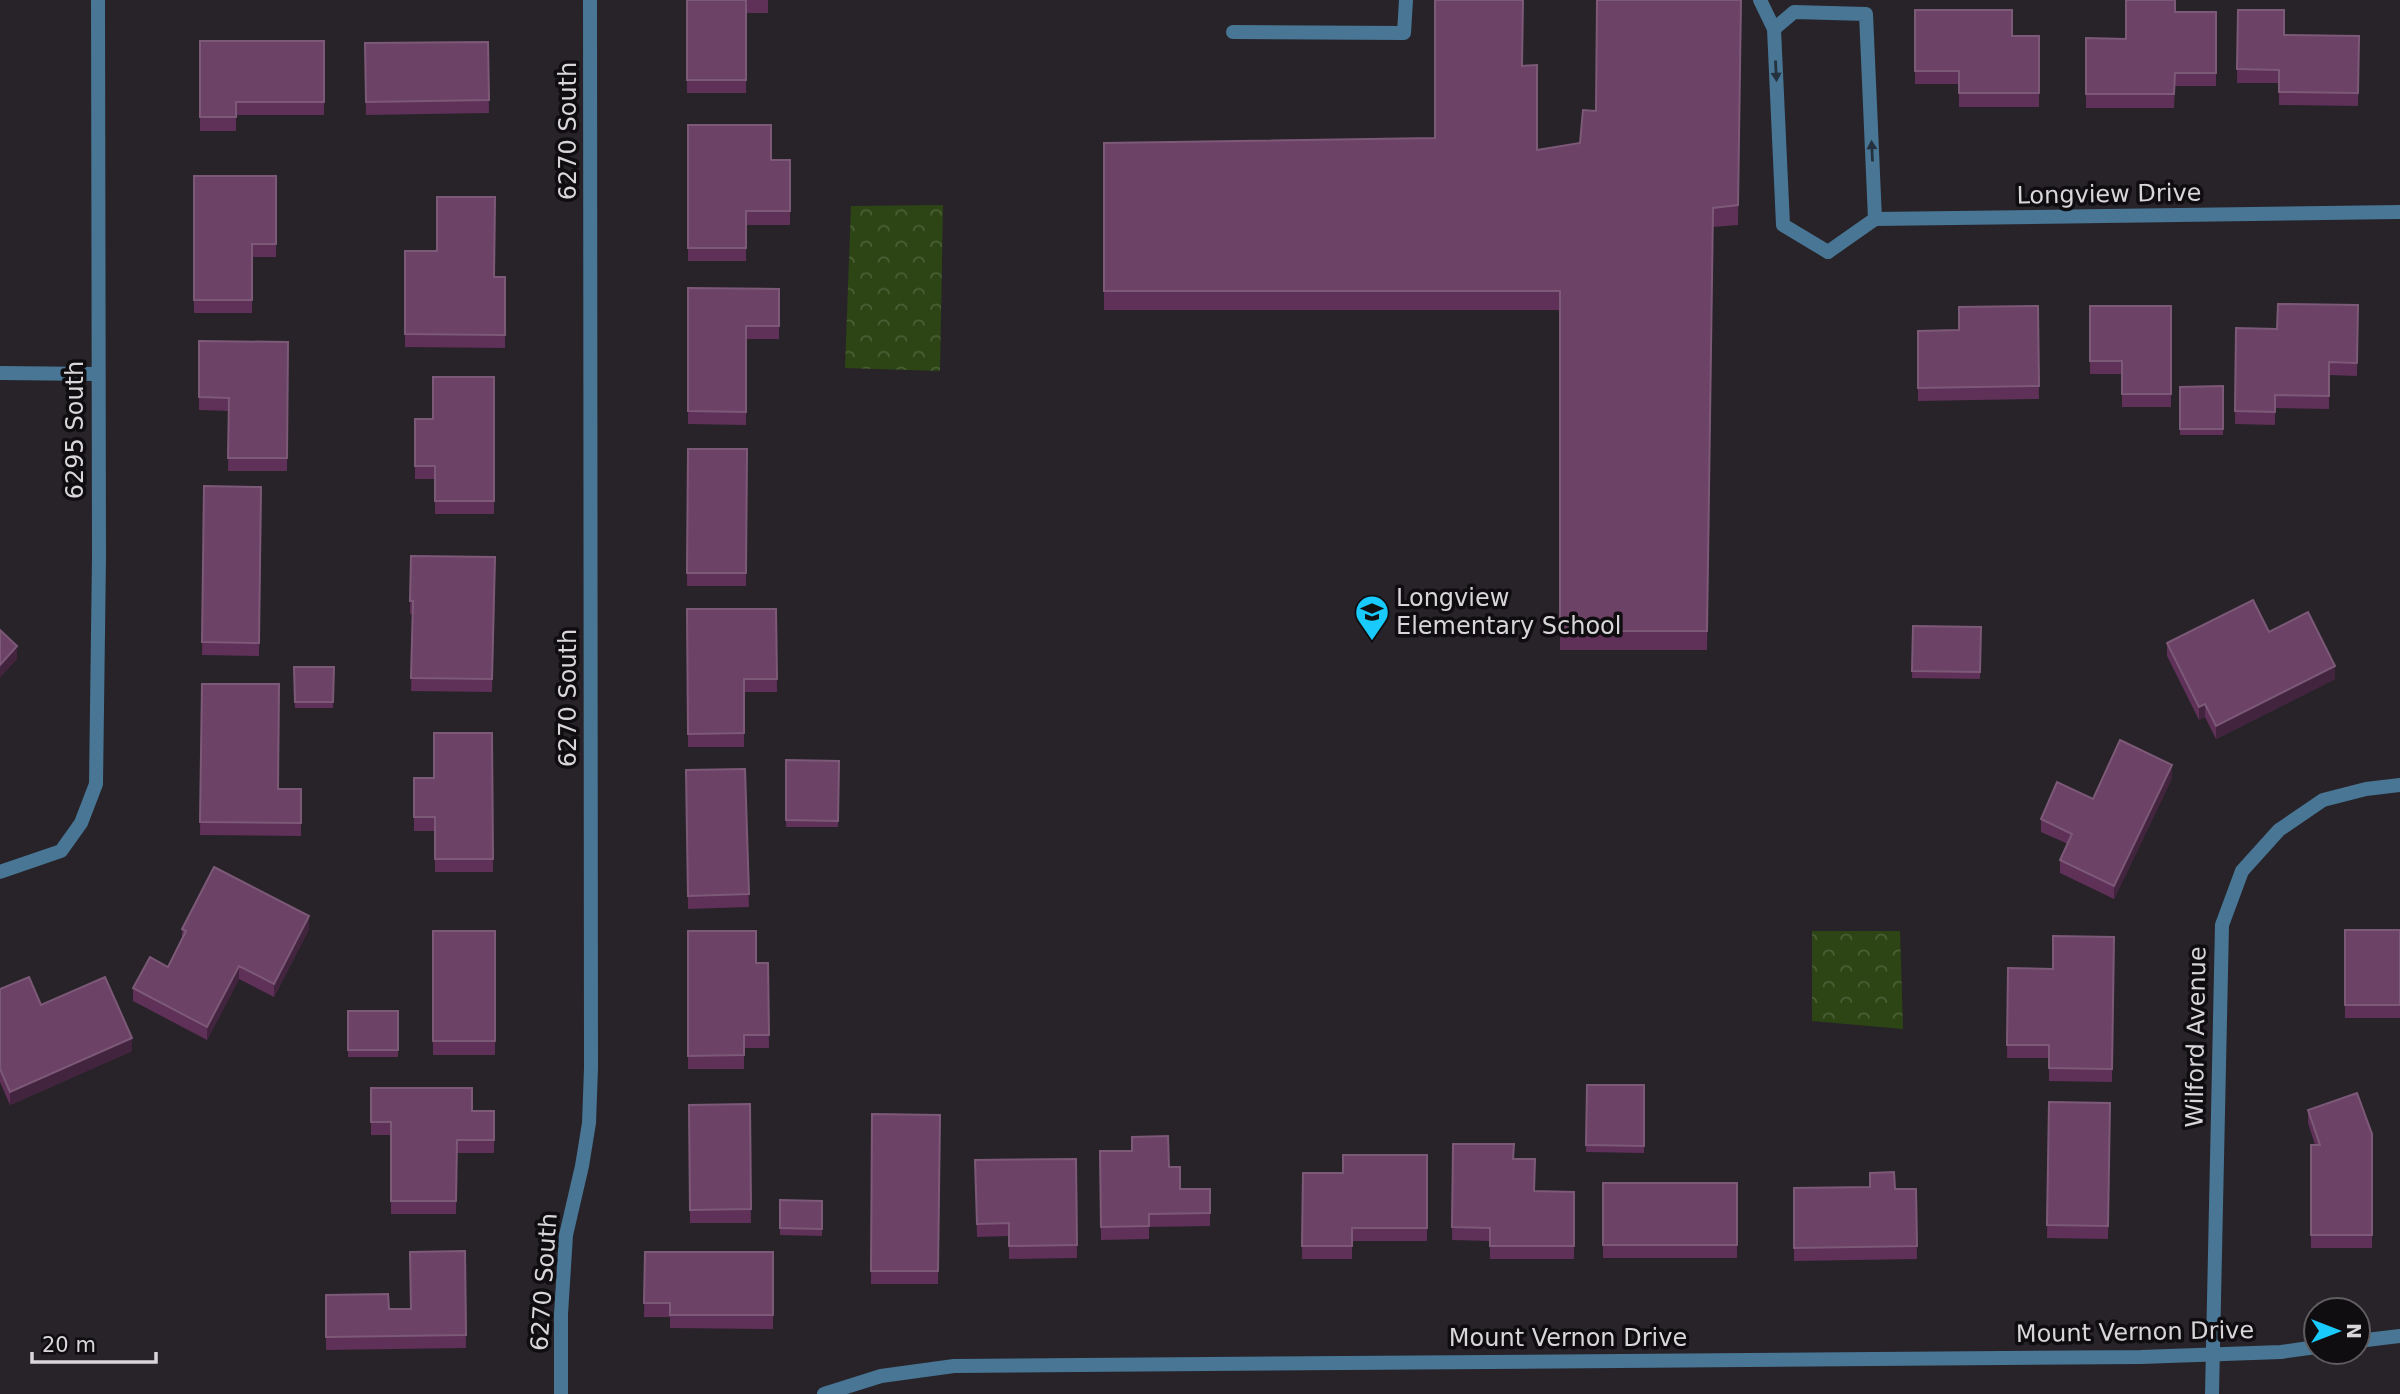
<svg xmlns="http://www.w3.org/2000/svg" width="2400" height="1394" viewBox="0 0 2400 1394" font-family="'DejaVu Sans',sans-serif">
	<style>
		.forest { fill: url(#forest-crowns) }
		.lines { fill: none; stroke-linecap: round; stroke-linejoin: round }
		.service { stroke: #487694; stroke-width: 14 }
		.minor { stroke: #487694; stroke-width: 14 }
		.wall { fill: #5f3058 }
		.shaded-wall { fill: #43243f }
		.building { fill: #6c4266; stroke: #7d5978; stroke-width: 2 }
		.oneway { fill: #23323e }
		.labels { text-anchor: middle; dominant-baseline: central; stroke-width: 7; stroke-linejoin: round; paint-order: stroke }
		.street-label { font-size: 24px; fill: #d9d6da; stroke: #0f0d10 }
		.poi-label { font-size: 24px; fill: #d9d6da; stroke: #0f0d10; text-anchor: start }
	</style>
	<defs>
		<pattern id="forest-crowns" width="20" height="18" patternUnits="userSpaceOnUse" patternTransform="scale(1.75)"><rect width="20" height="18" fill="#2d4514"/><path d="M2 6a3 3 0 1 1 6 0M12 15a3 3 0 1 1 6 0" fill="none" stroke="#4b5f36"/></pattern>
	</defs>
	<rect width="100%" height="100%" fill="#272329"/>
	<g class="forest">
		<path d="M943 205 940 371 845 368 851 206Z"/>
		<path d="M1812 931H1900L1903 1029 1812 1021Z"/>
	</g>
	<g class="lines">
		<g class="service">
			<path d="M1760 0 1774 29"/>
			<path d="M1233 32 1404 33 1406 0"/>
			<path d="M1828 252 1783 225 1774 29 1794 12 1866 14 1875 219"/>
		</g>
		<g class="minor">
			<path d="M1828 252 1875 219 2400 212"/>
			<path d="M0 373 98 374"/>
			<path d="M0 872 61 851 81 823 96 784 99 557 98 0"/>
			<path d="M2358 1341 2400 1336"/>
			<path d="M561 1394V1314L566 1235 582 1166 589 1123 591 1068 590 0"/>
			<path d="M824 1394 881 1376 954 1366 2141 1357 2281 1352 2316 1347"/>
			<path d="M2212 1394 2222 925 2242 871 2279 830 2323 800 2366 789 2400 785"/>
		</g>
	</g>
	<g class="wall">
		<path d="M687 0H768V13H746V93H687Z"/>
		<path d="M1741 0 1738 225 1713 227 1707 650H1560V310H1104V143L1435 138 1523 66 1537 150 1580 143 1596 111Z"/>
		<path d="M1915 10 2012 36H2039V107H1959V84H1915Z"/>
		<path d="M2238 10 2284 35 2359 36 2358 106 2279 105V83H2237Z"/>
		<path d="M2175 12H2216V86H2175L2174 108H2086V38L2126 39Z"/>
		<path d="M200 41H324V115H236V131H200Z"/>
		<path d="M488 42 489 113 366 115 365 43Z"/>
		<path d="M688 125 771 160H790V225H746V261H688Z"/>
		<path d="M194 176H276V257H252V313H194Z"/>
		<path d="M405 251 494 277H505V348L405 347Z"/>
		<path d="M688 288 779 289V339H746V425L688 424Z"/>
		<path d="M2358 305 2357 376 2329 375V409L2275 408V425L2235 424 2236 328 2277 329Z"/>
		<path d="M2038 306 2039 399 1918 401V331L1959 330Z"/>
		<path d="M2090 306H2171V407H2122V374H2090Z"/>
		<path d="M199 341 288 342 287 471H228L229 411 199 410Z"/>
		<path d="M494 377V514H435V479H415V419H433Z"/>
		<path d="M2223 386V435H2180V387Z"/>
		<path d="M688 449H747L746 586H687Z"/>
		<path d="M204 486 261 487 259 656 202 655Z"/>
		<path d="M411 556 495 557 492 692 411 691 413 614H410Z"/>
		<path d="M687 609H776L777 692H744V747H688Z"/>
		<path d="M1913 626 1981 627 1980 679 1912 678Z"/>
		<path d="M2269 632 2335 679 2216 739 2205 717 2199 720 2167 656V643Z"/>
		<path d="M294 667H334L333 708H295Z"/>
		<path d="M202 684 278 789H301V836L200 835Z"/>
		<path d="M492 733 493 872H435V831H414V778H434Z"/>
		<path d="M786 760 839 761 838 827H786Z"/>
		<path d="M745 769 749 907 688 909 686 770Z"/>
		<path d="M2172 778 2114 899 2060 873V860L2068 844 2041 832V819L2093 799Z"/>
		<path d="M182 929H309L274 997 239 979 207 1040 133 1001V988L168 967 182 939Z"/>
		<rect x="2345" y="930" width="55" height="88"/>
		<rect x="433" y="931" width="62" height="124"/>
		<path d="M688 931 756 963H768L769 1048H744V1069H688Z"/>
		<path d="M2114 937 2112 1082 2049 1081V1058H2007L2008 968 2053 969Z"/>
		<path d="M0 989 41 1005 132 1051 10 1105 0 1082Z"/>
		<rect x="348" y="1011" width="50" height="46"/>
		<path d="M1587 1085H1644V1153L1586 1152Z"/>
		<path d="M371 1088 472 1111H494V1153H457L456 1214H391V1135H371Z"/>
		<path d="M2049 1102 2110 1103 2108 1239 2047 1238Z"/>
		<path d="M750 1104 751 1223H690L689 1105Z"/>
		<path d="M2308 1110 2372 1134V1248H2311V1145H2315L2308 1123Z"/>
		<path d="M872 1114 940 1115 938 1284H871Z"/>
		<path d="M1132 1137 1169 1167 1180 1189H1210V1226L1149 1227V1239L1101 1240 1100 1151H1132Z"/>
		<path d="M1453 1144 1514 1159 1534 1191 1574 1192V1259H1490V1241L1452 1240Z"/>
		<path d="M1427 1155V1241H1352V1259H1302L1303 1173H1343Z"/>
		<path d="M1076 1159 1077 1258 1009 1259V1236L977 1237 975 1160Z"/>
		<path d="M1870 1173 1895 1189H1916L1917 1259 1794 1261V1188L1870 1187Z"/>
		<rect x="1603" y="1183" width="134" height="75"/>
		<path d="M780 1200 822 1201V1236L780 1235Z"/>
		<path d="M465 1251 466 1348 326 1350V1295L389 1309H411Z"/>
		<path d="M645 1252H773V1329L670 1328V1317H644Z"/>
	</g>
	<g class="shaded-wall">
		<path d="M17 646V659L0 678V665Z"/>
		<path d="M2335 666V679L2216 739V726Z"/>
		<path d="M2205 704V717L2199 720V707Z"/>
		<path d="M2172 765V778L2114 899V886Z"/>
		<path d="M309 916V929L274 997V984Z"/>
		<path d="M239 966V979L207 1040V1027Z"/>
		<path d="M132 1038V1051L10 1105V1092Z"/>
	</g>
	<g class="building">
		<rect x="687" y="0" width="59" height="80"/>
		<path d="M1435 0H1523L1522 66 1537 65V150L1580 143 1583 110 1596 111 1597 0H1741L1738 205 1713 208 1707 631H1560V291H1104V143L1435 138Z"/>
		<path d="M2126 0H2175V12H2216V73H2175L2174 94H2086V38L2126 39Z"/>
		<path d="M1915 10H2012V36H2039V93H1959V71H1915Z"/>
		<path d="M2238 10H2284V35L2359 36 2358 93 2279 92V70L2237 69Z"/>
		<path d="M200 41H324V102H236V117H200Z"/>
		<path d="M488 42 489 100 366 102 365 43Z"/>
		<path d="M688 125H771V160H790V211H746V248H688Z"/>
		<path d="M194 176H276V244H252V300H194Z"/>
		<path d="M437 197H495L494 277H505V335L405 334V251H437Z"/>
		<path d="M688 288 779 289V326H746V412L688 411Z"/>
		<path d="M2278 304 2358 305 2357 363 2329 362V396L2275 395V412L2235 411 2236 328 2277 329Z"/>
		<path d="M2038 306 2039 386 1918 388V331L1959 330V307Z"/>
		<path d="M2090 306H2171V394H2122V361H2090Z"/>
		<path d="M199 341 288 342 287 458H228L229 398 199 397Z"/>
		<path d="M433 377H494V501H435V466H415V419H433Z"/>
		<path d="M2223 386V429H2180V387Z"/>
		<path d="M688 449H747L746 573H687Z"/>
		<path d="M204 486 261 487 259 643 202 642Z"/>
		<path d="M411 556 495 557 492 679 411 678 413 601H410Z"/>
		<path d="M2253 600 2269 632 2308 612 2335 666 2216 726 2205 704 2199 707 2167 643Z"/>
		<path d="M687 609H776L777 679H744V733L688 734Z"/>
		<path d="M1913 626 1981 627 1980 672 1912 671Z"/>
		<path d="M0 630 17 646 0 665Z"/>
		<path d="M294 667H334L333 702H295Z"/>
		<path d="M202 684H279L278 789H301V823L200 822Z"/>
		<path d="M434 733H492L493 859H435V817H414V778H434Z"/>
		<path d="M2120 740 2172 765 2114 886 2060 860 2072 834 2041 819 2057 782 2093 799Z"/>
		<path d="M786 760 839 761 838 821 786 820Z"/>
		<path d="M745 769 749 894 688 896 686 770Z"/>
		<path d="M214 867 309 916 274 984 239 966 207 1027 133 988 150 957 168 967 186 931 182 929Z"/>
		<rect x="2345" y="930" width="55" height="75"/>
		<rect x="433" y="931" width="62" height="110"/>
		<path d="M688 931H756V963H768L769 1035H744V1055L688 1056Z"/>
		<path d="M2053 936 2114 937 2112 1069 2049 1068V1045H2007L2008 968 2053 969Z"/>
		<path d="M29 977 41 1005 105 977 132 1038 10 1092 0 1069V989Z"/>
		<rect x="348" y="1011" width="50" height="39"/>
		<path d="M1587 1085H1644V1146L1586 1145Z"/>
		<path d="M371 1088H472V1111H494V1140H457L456 1201H391V1122H371Z"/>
		<path d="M2357 1093 2372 1134V1235H2311V1145H2320L2308 1110Z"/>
		<path d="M2049 1102 2110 1103 2108 1226 2047 1225Z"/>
		<path d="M750 1104 751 1209 690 1210 689 1105Z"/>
		<path d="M872 1114 940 1115 938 1271H871Z"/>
		<path d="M1168 1136 1169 1167H1180V1189H1210V1213L1149 1214V1226L1101 1227 1100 1151H1132V1137Z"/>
		<path d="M1453 1144H1514L1513 1159H1535L1534 1191 1574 1192V1246H1490V1228L1452 1227Z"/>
		<path d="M1343 1155H1427V1228H1352V1246H1302L1303 1173H1343Z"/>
		<path d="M1076 1159 1077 1245 1009 1246V1223L977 1224 975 1160Z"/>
		<path d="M1894 1172 1895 1189H1916L1917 1246 1794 1248V1188L1870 1187V1173Z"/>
		<rect x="1603" y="1183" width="134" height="62"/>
		<path d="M780 1200 822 1201V1229L780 1228Z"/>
		<path d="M465 1251 466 1335 326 1337V1295L388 1294 389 1309H411L410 1252Z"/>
		<path d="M645 1252H773V1315H670V1303H644Z"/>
	</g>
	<defs><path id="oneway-solid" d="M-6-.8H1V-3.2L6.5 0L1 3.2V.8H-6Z" transform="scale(1.75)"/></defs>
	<g class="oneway">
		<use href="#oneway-solid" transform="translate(1776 71) rotate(87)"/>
		<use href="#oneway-solid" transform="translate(1872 151) rotate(-93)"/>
	</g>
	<defs>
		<g id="school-pin" transform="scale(1.75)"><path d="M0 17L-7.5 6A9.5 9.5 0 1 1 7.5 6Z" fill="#19cafc" stroke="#0f0d10"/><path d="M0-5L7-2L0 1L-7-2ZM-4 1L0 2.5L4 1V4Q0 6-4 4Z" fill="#111"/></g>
	</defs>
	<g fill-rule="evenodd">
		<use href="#school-pin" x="1372" y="612"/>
	</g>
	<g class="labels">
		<g class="street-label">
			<text transform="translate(568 131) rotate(-90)">6270 South</text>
			<text transform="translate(2109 194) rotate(-1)">Longview Drive</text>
			<text transform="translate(75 430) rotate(-90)">6295 South</text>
			<text transform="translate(568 698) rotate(-90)">6270 South</text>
			<text transform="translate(2196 1037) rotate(-89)">Wilford Avenue</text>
			<text transform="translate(544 1282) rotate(-86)">6270 South</text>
			<text transform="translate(2135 1332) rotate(-1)">Mount Vernon Drive</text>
			<text x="1568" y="1338">Mount Vernon Drive</text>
		</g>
		<g class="poi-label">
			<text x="1396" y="598">Longview<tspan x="1396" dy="28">Elementary School</tspan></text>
		</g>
	</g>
	<g transform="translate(2337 1331) rotate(90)"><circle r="33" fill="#0f0d10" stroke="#605d61" stroke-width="2"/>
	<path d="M0-5L12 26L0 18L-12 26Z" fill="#19cafc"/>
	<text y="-10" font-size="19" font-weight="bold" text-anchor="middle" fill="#d9d6da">N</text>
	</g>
	<path d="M32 1352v10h124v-10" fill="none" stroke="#d9d6da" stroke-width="3.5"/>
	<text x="42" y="1352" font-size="21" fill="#d9d6da" stroke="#0f0d10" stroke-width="5" paint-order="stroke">20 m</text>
</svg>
